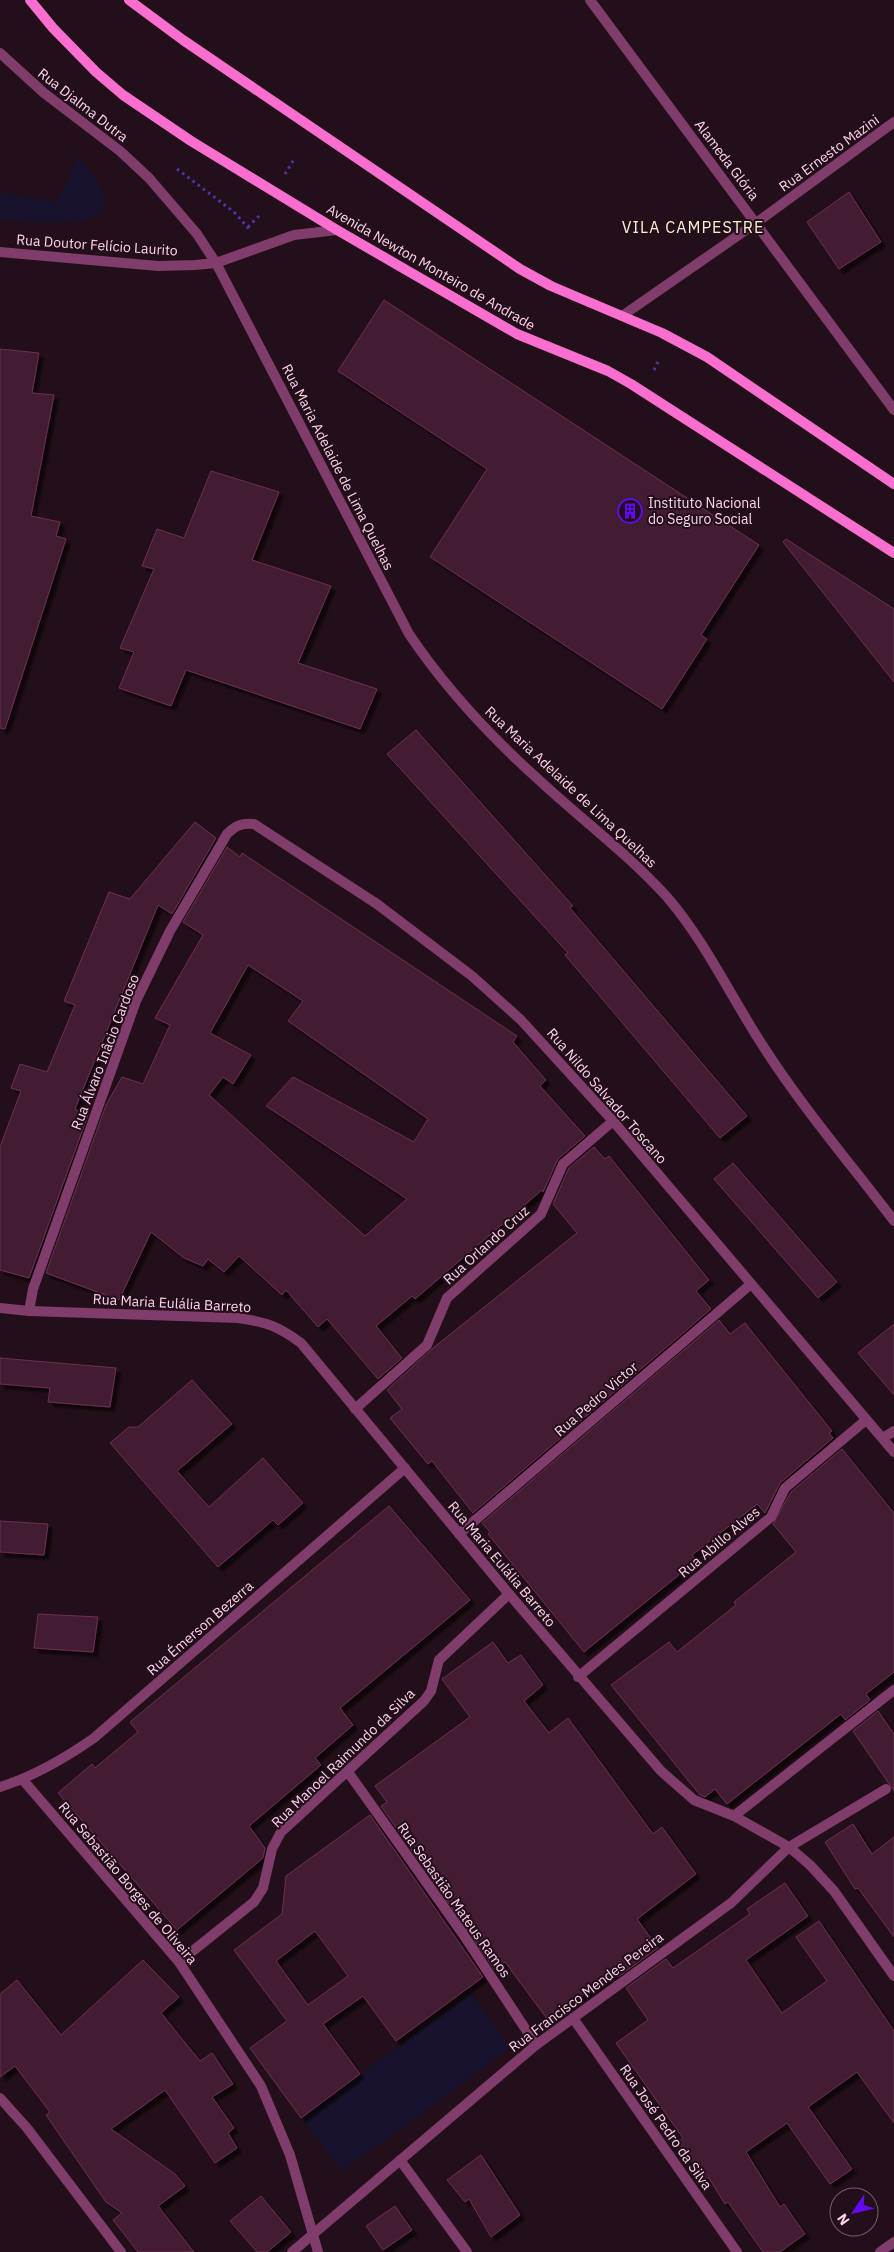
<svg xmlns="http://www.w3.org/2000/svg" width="894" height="2252" viewBox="0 0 894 2252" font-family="'IBM Plex Sans',sans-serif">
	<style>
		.green { fill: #19122d }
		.building { fill: #431c30; stroke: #6e2f50; fill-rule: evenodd; filter: url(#shadow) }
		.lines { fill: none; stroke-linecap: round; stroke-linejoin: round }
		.path { stroke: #4f34b0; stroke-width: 3; stroke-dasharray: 2.5 4; stroke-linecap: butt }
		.service { stroke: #803c6a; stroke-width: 10 }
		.minor { stroke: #803c6a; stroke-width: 10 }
		.tertiary { stroke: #803c6a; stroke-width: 10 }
		.secondary { stroke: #f96ece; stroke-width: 10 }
		.labels { text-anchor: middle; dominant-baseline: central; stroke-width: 4; stroke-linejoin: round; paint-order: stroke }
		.street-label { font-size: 14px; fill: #fdd3ec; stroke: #230f1a }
		.poi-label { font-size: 14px; fill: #fdd3ec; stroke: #230f1a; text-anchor: start }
		.quarter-label { font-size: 16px; letter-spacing: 1px; fill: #fdefd5; stroke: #230f1a }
	</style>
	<defs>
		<filter id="shadow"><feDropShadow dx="4.5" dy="4.5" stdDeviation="1" flood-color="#0009"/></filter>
	</defs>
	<rect width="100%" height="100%" fill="#230f1a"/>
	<g class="green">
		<path d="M78 157C153 237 50 223 0 220V192L57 203Z"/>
		<path d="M471 1993 511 2048 342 2172 301 2118Z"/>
	</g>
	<g class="building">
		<path d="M849 192 881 242 839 269 807 222Z"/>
		<path d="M384 300 759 545 701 635 707 639 662 709 430 557 487 469 338 371Z"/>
		<path d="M0 349 39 353 32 393 54 395 31 516 60 522 56 536 66 539 5 729 0 728Z"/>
		<path d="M211 471 279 492 252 560 331 586 298 663 377 689 360 729 186 670 171 706 119 688 134 652 120 648 154 569 142 566 157 529 184 538Z"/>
		<path d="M786 539 894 609V682L783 542Z"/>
		<path d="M416 730 573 906 570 908 747 1116 720 1138 565 955 568 953 387 754Z"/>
		<path d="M195 822 216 838 172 914 158 905 75 1109 88 1115 29 1278 0 1270V1147L21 1091 11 1088 20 1064 47 1072 75 1005 64 1001 109 892 130 899Z"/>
		<path d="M227 847 240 857 242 853 517 1036 513 1042 546 1080 540 1086 585 1136 558 1159 543 1192 542 1190 415 1299 412 1296 376 1326 402 1358 378 1379 327 1319 318 1327 286 1290 282 1295 239 1256 224 1272 208 1259 203 1266 184 1258 151 1232 119 1300 46 1273 106 1105 122 1077 143 1084 170 1025 155 1018 203 935 183 922ZM248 965 303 1001 288 1021 428 1119 414 1142 293 1077 266 1106 407 1199 365 1236 209 1095 223 1077 233 1084 251 1055 210 1033Z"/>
		<path d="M594 1147 605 1159 609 1156 709 1280 696 1291 711 1309 473 1513 432 1461 428 1464 390 1418 402 1409 387 1390 433 1348 577 1233 553 1204 569 1168Z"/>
		<path d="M733 1163 837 1282 818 1298 714 1179Z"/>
		<path d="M719 1320 730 1334 745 1323 832 1431 829 1433 833 1438 780 1483 765 1513 757 1504 733 1523 692 1555 696 1561 584 1652 488 1534 490 1532 482 1523Z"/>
		<path d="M894 1324V1395L858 1353Z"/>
		<path d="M0 1358 116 1368 110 1407 48 1402 50 1388 0 1384Z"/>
		<path d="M192 1380 232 1424 177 1471 209 1507 263 1458 303 1503 278 1525 273 1520 218 1567 110 1443 129 1427H138Z"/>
		<path d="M842 1449 894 1513V1672L866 1694 870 1700 845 1720 841 1714 727 1804 715 1789 705 1797 700 1795 611 1685 669 1642 677 1652 736 1605 734 1602 796 1552 773 1524 791 1492Z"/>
		<path d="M389 1506 470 1600 340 1708 353 1725 315 1758 321 1765 249 1826 265 1848 263 1858 177 1930 58 1793 92 1764 95 1768 138 1732 130 1722Z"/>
		<path d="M0 1521 48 1524 44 1555 0 1552Z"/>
		<path d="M38 1614 98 1617 93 1652 34 1648Z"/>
		<path d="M493 1642 508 1663 521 1655 543 1685 524 1701 549 1733 568 1718 653 1834 662 1827 696 1874 637 1919 658 1948 618 1977 614 1972 548 2020 505 1962 494 1969 381 1806 387 1802 375 1786 470 1717 442 1679Z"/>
		<path d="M878 1711 894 1734V1791L853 1731Z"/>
		<path d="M370 1815 483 1977 396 2041 363 1996 323 2024 360 2074 301 2118 250 2048 287 2021 234 1950 282 1914 286 1876ZM315 1931 348 1976 308 2005 276 1961Z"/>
		<path d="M853 1824 872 1854 894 1837V1937L858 1888 855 1889 825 1842Z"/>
		<path d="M785 1883 808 1916 746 1960 782 2013 827 1981 796 1937 819 1921 894 2031V2123L857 2072 808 2107 852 2169 830 2184 787 2123 746 2152 780 2207 784 2204 805 2234 780 2252H763L728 2202 725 2204 709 2178 705 2180 678 2142 683 2138 616 2043 648 2020 626 1988 666 1959 673 1968 750 1914 747 1909Z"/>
		<path d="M143 1960 179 1997 161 2013 200 2061 212 2053 233 2084 212 2097 234 2128 228 2133 237 2148 215 2163 165 2090 111 2129 175 2174 185 2186 158 2206 194 2252H138L113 2220 122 2213 106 2202 46 2115 50 2112 15 2066 0 2077V1994L17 1980 61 2035Z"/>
		<path d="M481 2155 520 2215 491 2237 469 2199 465 2202 447 2180Z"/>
		<path d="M261 2196 291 2232 267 2252H257L230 2221Z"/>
		<path d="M395 2206 412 2230 383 2250 366 2226Z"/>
	</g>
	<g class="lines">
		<g class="path">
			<path d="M177 169 234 212 250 230"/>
			<path d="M285 174 295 158"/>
			<path d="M248 227 259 216"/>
			<path d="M654 370 658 362"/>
		</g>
		<path class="service" d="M789 1847 886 1789"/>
		<g class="minor">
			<path d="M590 0 894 410"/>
			<path d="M622 316 756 223 894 122"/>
			<path d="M0 1308 29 1311 238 1318C266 1322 278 1326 301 1343L509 1594 661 1771 694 1800 734 1816 789 1847 810 1865 834 1891 894 1976"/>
			<path d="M29 1311 33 1289 136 1001 170 931 227 834C236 825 242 823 254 824L377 904 472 976 521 1020 613 1121 894 1452"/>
			<path d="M355 1409 427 1345 447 1298 541 1214 563 1164 613 1121"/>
			<path d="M883 1438 894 1431"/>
			<path d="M459 1534 751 1284"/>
			<path d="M578 1677 771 1517 785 1488 866 1420"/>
			<path d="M348 1772 463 1934 536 2045"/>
			<path d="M23 1780 179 1962 261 2086 290 2155 318 2252"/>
			<path d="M0 1787C35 1776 64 1759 94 1738L405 1468"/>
			<path d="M734 1816 894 1690"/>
			<path d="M179 1962 254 1902 263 1888 272 1849 281 1832 424 1701 431 1691 439 1660 509 1594"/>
			<path d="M573 2018 737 2252"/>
			<path d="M0 2098 27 2128 121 2252"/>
			<path d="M400 2160 467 2252"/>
			<path d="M292 2252 536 2045 731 1903 789 1847"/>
			<path d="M880 2252 894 2242"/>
		</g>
		<g class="tertiary">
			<path d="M0 53 44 93 120 151 149 178 197 234 216 263 409 634C446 689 490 736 539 780 581 819 628 854 667 897 705 941 731 997 763 1046 802 1107 850 1163 894 1221"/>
			<path d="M0 252 158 266 195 265 216 263 294 235 337 230"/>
		</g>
		<g class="secondary">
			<path d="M30 0 53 28 96 72 123 95 191 141 337 230 517 334 608 371 631 384 894 553"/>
			<path d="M129 0 183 40 520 269 551 286 662 333 707 357 894 484"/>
		</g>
	</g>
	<defs>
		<g id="building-ring" transform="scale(1.25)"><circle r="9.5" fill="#230f1a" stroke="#620af1" stroke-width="1.5"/><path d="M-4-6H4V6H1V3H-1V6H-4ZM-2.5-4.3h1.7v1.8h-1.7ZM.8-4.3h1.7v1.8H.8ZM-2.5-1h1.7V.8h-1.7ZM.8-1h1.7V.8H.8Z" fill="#620af1"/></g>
	</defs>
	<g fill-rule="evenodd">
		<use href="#building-ring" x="630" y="511"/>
	</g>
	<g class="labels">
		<g class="street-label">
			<text transform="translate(83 105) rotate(38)">Rua Djalma Dutra</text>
			<text transform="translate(829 153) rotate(-36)">Rua Ernesto Mazini</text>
			<text transform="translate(727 160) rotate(53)">Alameda Glória</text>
			<text transform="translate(97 245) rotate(4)">Rua Doutor Felício Laurito</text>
			<text transform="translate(431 267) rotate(30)">Avenida Newton Monteiro de Andrade</text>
			<text transform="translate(338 467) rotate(63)">Rua Maria Adelaide de Lima Quelhas</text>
			<text transform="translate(571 787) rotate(43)">Rua Maria Adelaide de Lima Quelhas</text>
			<text transform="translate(105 1052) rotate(-69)">Rua Álvaro Inâcio Cardoso</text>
			<text transform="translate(607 1096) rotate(49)">Rua Nildo Salvador Toscano</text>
			<text transform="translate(486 1245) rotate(-42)">Rua Orlando Cruz</text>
			<text transform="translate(172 1303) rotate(3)">Rua Maria Eulália Barreto</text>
			<text transform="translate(596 1399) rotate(-41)">Rua Pedro Victor</text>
			<text transform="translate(719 1542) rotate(-40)">Rua Abillo Alves</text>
			<text transform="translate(502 1564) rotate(50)">Rua Maria Eulália Barreto</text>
			<text transform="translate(200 1628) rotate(-41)">Rua Émerson Bezerra</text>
			<text transform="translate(343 1758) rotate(-44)">Rua Manoel Raimundo da Silva</text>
			<text transform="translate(128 1883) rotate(50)">Rua Sebastião Borges de Oliveira</text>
			<text transform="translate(454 1900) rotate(55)">Rua Sebastião Mateus Ramos</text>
			<text transform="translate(586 1992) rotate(-37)">Rua Francisco Mendes Pereira</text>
			<text transform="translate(666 2127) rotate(55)">Rua José Pedro da Silva</text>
		</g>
		<g class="poi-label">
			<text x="648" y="503">Instituto Nacional<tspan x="648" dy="16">do Seguro Social</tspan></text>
		</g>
		<g class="quarter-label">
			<text x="693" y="227">VILA CAMPESTRE</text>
		</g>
	</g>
	<g transform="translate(854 2212) rotate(235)"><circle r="24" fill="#230f1a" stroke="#7a5d6e"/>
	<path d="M0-4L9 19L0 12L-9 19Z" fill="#620af1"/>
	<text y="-8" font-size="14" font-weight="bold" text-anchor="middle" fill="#fdd3ec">N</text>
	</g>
</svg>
